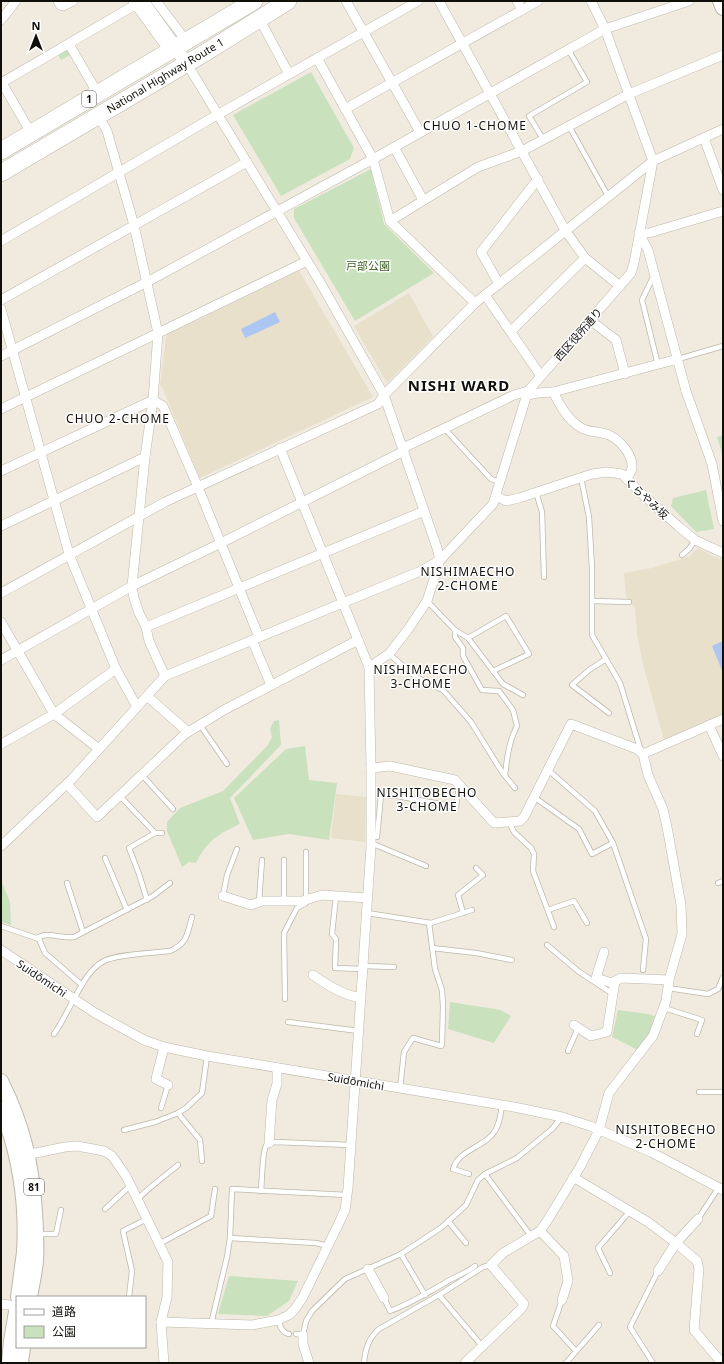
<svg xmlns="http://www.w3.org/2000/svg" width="724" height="1364" viewBox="0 0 724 1364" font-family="'Noto Sans','Noto Sans JP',sans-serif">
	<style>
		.built { fill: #e8e0cb }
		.green { fill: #cae1be }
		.water { fill: #adc6f1 }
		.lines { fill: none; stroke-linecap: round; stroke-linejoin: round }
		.lane-casing { stroke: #bdb8ab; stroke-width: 6 }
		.street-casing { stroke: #bdb8ab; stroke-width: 10 }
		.secondary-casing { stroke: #bdb8ab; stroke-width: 14 }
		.primary-casing { stroke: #bdb8ab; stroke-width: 16 }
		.highway-casing { stroke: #bdb8ab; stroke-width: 18 }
		.lane { stroke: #fff; stroke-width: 4.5 }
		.street { stroke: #fff; stroke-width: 9 }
		.secondary { stroke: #fff; stroke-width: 13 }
		.primary { stroke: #fff; stroke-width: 14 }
		.highway { stroke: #fff; stroke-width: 17 }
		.labels { text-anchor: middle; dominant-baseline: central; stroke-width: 3; stroke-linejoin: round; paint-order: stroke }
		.shield { fill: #fff; stroke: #585754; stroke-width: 1 }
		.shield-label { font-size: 10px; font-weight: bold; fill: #100f0a }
		.street-label { font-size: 11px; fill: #100f0a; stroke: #fff }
		.park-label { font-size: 11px; fill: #3a5d22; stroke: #fff }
		.neighbourhood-label { font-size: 12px; letter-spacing: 1px; fill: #100f0a; stroke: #fff }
		.district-label { font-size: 15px; font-weight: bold; letter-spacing: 1px; fill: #100f0a; stroke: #fff }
	</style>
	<rect width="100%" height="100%" fill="#f0ebde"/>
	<g class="built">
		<path d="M297 267 373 397 200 478 162 387 160 386 167 330Z"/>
		<path d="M409 293 433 337 387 383 354 326Z"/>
		<path d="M698 548 714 557 723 559V714L664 740 644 668 637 634 635 608 626 597 624 573 652 568 690 556Z"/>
		<path d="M336 794 366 797 365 842 331 838Z"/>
	</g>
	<g class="green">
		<path d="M67 50 70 55 61 60 58 55Z"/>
		<path d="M311 72 354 148 350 159 281 196 233 115Z"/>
		<path d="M371 169 384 224 434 273 355 321 294 218V209Z"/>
		<path d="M723 435V457L717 437Z"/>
		<path d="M706 490 714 529 696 532 671 506 673 498Z"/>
		<path d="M279 720 281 745 230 798 240 824C218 834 207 841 196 863L189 862 182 867 167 831V822L180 808 223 791 268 745 272 737 270 729 274 721Z"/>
		<path d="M305 746 309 780 337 783 329 840 289 834 253 840 234 798 286 749Z"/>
		<path d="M1 883H2L10 902 11 925 1 922Z"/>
		<path d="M450 1002 501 1010 511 1016 494 1043 448 1029Z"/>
		<path d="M618 1010 648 1014 655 1016 649 1033 638 1050 612 1037Z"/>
		<path d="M229 1276 298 1281 289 1301 267 1316 218 1314Z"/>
	</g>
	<g class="water">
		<path d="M275 312 280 322 245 338 241 329Z"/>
		<path d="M723 641V673L712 646Z"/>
	</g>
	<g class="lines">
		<g class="lane-casing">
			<g id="lane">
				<path d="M569 126 608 196"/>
				<path d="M543 139 529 116 587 82 568 49"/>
				<path d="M654 275 642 300 658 365"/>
				<path d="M678 359 723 346"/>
				<path d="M444 428 491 479 500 482"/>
				<path d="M581 478 589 517 592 569V635L620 683 641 751"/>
				<path d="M536 492 542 512 544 577"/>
				<path d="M682 555 689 549 695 540"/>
				<path d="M427 601 455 630 468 638 503 684 523 695"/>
				<path d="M592 601 629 602"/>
				<path d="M455 630V637L463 648V656L482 690 499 691 513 710 517 726C509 741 507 758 505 775"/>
				<path d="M468 638 506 616 529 654 493 671"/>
				<path d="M389 654 416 677 443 690 471 722 502 772 515 788"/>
				<path d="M606 659 589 670 572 685 609 713"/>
				<path d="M200 725 227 764"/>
				<path d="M547 769 595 811 613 843 646 939 643 970"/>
				<path d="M142 775 173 809"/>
				<path d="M120 796 155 833"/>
				<path d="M534 797 579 829 592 854 613 843"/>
				<path d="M509 822 514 832 531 848 534 854 533 871 554 927"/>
				<path d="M371 836 377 837 381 795 397 796 456 807 459 786"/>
				<path d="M371 843 426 866"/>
				<path d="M306 852V899"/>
				<path d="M105 858 127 910"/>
				<path d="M284 860V901"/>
				<path d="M67 883 83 932"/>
				<path d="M718 883 723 881"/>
				<path d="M223 896 227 875 237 849"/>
				<path d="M336 896 332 934 336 939 335 968 363 969"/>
				<path d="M147 900 139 874 129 848 155 833H162"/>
				<path d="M259 902 262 860"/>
				<path d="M548 910 574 901 587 923"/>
				<path d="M367 913 431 923 472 910"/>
				<path d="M463 913 458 895 483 875 476 868"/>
				<path d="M1 926 39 939 45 953 82 985"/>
				<path d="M37 938C48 931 61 939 74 937L153 896 170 883"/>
				<path d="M547 945 578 971 613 994"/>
				<path d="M432 948 476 953 512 960"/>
				<path d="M363 966 394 967"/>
				<path d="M668 988 708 994 718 989 723 977"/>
				<path d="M285 999 284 933 297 908 306 903"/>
				<path d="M664 1008 702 1020 697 1034"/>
				<path d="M288 1022 359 1031"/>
				<path d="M54 1034C62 1023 67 1011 74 999 81 986 90 968 104 961 117 954 154 953 170 951 188 943 187 934 192 917"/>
				<path d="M568 1051 578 1028"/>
				<path d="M400 1089 404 1052 413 1038 441 1046 442 1045 443 1006 442 990 435 969 429 923"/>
				<path d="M699 1092H723"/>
				<path d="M161 1108 168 1085"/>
				<path d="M178 1113 200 1140 202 1161"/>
				<path d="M124 1130 155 1122 178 1113 186 1108 202 1093 207 1056"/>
				<path d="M469 1174 453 1169C459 1148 489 1147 497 1127 500 1120 501 1112 502 1105"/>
				<path d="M485 1174 531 1236"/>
				<path d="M261 1191C262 1182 262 1153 266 1146 268 1143 272 1142 275 1142L351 1145"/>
				<path d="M137 1200C149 1187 164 1177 178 1165"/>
				<path d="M105 1209 130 1186"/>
				<path d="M698 1219 719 1187"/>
				<path d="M448 1221 466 1243"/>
				<path d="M38 1234H56L61 1210"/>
				<path d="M230 1238 316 1243 328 1246"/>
				<path d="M159 1244 211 1216 215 1189"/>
				<path d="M401 1254 425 1295"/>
				<path d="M610 1273 598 1248 630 1211"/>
				<path d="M439 1295 482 1346"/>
				<path d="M129 1297 132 1271 123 1231 147 1219"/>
				<path d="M384 1298 390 1311C410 1304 425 1294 443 1284 453 1277 465 1274 475 1266"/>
				<path d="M562 1300 553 1326 576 1351"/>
				<path d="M278 1320C280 1326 282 1333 289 1334"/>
				<path d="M211 1324 227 1257 230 1238 232 1189 347 1195"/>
				<path d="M296 1334 303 1335 306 1321 312 1311 345 1279 401 1254 442 1227 466 1205 478 1180 485 1174 517 1158 552 1129 562 1117"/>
				<path d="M364 1363C365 1350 368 1338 379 1329L439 1295 483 1267 491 1265"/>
				<path d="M566 1363 599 1325"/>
				<path d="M653 1363 630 1327 658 1271"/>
			</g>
		</g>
		<g class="street-casing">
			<g id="street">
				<path d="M58 1 60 5 63 6 73 1"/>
				<path d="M133 1 170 52"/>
				<path d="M156 1 187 42"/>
				<path d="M346 1 420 132"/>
				<path d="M439 1 565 230 585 258 620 286"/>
				<path d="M517 1 522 10"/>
				<path d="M259 18 289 74"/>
				<path d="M1 20 16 1"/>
				<path d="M69 44 98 94"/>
				<path d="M317 58 373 159 390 221 475 303"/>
				<path d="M187 64 320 282 384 395 437 548 440 560 427 601 409 628 389 654 369 667"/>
				<path d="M1 81 31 133"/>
				<path d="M1 83 135 5"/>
				<path d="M345 109 538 1"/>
				<path d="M98 115 107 131 134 225 158 333 153 400 145 457 132 586 134 598 139 613 146 627 149 641 165 676"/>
				<path d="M704 138 723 190"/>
				<path d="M394 147 423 200"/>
				<path d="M723 211 649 233H639L648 250 686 391 712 464 723 521"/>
				<path d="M390 221 478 167 522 151 629 94 723 55"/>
				<path d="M1 241 217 115 418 1"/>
				<path d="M499 284 481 252 538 179"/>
				<path d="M485 295 541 376"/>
				<path d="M1 300 247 162"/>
				<path d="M1 309 69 554 116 669 137 707"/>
				<path d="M590 320 616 340 625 374"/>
				<path d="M511 331 585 258"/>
				<path d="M1 356 147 282 373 159 605 29 689 1"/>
				<path d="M553 392C560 405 567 419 580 427 588 433 600 431 609 435 620 440 633 455 632 467 632 471 629 475 627 478"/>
				<path d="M527 395 538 393 553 392 678 359"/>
				<path d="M1 409 307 261"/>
				<path d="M403 448 514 395 528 391"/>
				<path d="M1 471 153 400 163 406 198 487 259 637"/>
				<path d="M496 496 506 501 519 498 592 474 607 472 622 474 643 495 678 526 695 540 723 553"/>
				<path d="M1 526 145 457"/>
				<path d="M1 593 165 502 378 404 384 395 475 303 653 161 605 29 591 1"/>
				<path d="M1 622 54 714 99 749"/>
				<path d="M146 627 424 511"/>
				<path d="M252 640 271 685"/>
				<path d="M1 660 132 586 221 543 404 451"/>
				<path d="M147 696 188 732"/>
				<path d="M709 725 723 756"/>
				<path d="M1 744 54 714 116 669"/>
				<path d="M643 754 723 719"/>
				<path d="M371 768 390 766 455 780 494 823 520 821 524 817 571 724 637 749 643 754 648 775 663 809 668 832 681 905 682 934 669 980 666 1001 653 1036 609 1093 599 1130 580 1167 547 1221 540 1231 503 1253 491 1265 524 1304 521 1309 465 1363"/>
				<path d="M67 784 97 817 185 734 224 710 358 640"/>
				<path d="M1 846 72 779 165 676 423 570 440 560 493 504 528 391 631 273 634 263 653 161 723 129"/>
				<path d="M223 896 251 905 262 901H302L322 895 368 898"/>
				<path d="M1 950 95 1013 144 1040 164 1047 207 1056 514 1107 562 1117 590 1126 651 1152 723 1190"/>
				<path d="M604 952 596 978 612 983 621 978 669 980"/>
				<path d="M313 975C328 986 343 995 361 998"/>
				<path d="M574 1025 591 1036 607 1032 615 981"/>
				<path d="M164 1047 156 1079 168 1085"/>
				<path d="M269 1143 272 1100 277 1084V1068"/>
				<path d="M23 1152 36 1153 65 1147 77 1146 104 1151 112 1156 117 1163 126 1176 168 1262 167 1297 161 1322 164 1363"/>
				<path d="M573 1177 648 1222 676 1243 697 1261 699 1269 694 1330 722 1363"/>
				<path d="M540 1231 564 1256 568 1281 562 1300"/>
				<path d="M368 1269 384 1298"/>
				<path d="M658 1271 676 1243 698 1219"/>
				<path d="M1 1304 17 1306"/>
				<path d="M161 1322 252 1325 278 1320 289 1315 295 1309 303 1297 339 1223 345 1210 348 1188 371 846V768L369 667 280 448"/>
				<path d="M303 1335V1344L309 1363"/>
			</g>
		</g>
		<g class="secondary-casing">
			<path id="secondary" d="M142 1 187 64"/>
		</g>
		<g class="primary-casing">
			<g id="primary">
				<path d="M720 1 723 8"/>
				<path d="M1 1081C23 1125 32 1164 35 1212 36 1228 37 1245 36 1261 35 1273 32 1285 30 1297"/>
				<path d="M1 1108C19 1153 27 1203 24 1252 22 1267 20 1282 18 1297"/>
				<path d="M9 1363 11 1341 17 1306"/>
				<path d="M21 1363 23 1347"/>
			</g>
		</g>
		<g class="highway-casing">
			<g id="highway">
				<path d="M1 151 254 1"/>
				<path d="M1 173 203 54 288 1"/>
			</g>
		</g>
		<use href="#lane" class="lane"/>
		<use href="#street" class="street"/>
		<use href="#secondary" class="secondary"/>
		<use href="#primary" class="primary"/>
		<use href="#highway" class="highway"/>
	</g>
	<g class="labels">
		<g class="shield">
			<rect x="82" y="91" width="14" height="16" rx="3"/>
			<rect x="24" y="1179" width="20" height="16" rx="3"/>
		</g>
		<g class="shield-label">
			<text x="89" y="99">1</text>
			<text x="34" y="1187">81</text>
		</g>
		<g class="street-label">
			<text transform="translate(165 75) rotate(-31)">National Highway Route 1</text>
			<text transform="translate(578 334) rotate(-49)">西区役所通り</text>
			<text transform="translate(647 498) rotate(43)">くらやみ坂</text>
			<text transform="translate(42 978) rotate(34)">Suidōmichi</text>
			<text transform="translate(356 1081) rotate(10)">Suidōmichi</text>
		</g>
		<g class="park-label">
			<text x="368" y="265">戸部公園</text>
		</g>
		<g class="neighbourhood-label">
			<text x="475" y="125">CHUO 1-CHOME</text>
			<text x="118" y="418">CHUO 2-CHOME</text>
			<text x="468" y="571">NISHIMAECHO<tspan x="468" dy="14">2-CHOME</tspan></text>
			<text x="421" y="669">NISHIMAECHO<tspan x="421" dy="14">3-CHOME</tspan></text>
			<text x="427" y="792">NISHITOBECHO<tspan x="427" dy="14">3-CHOME</tspan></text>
			<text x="666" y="1129">NISHITOBECHO<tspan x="666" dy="14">2-CHOME</tspan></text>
		</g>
		<g class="district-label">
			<text x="459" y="385">NISHI WARD</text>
		</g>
	</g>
	<rect width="724" height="1364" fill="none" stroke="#100f0a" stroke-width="4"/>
	<rect x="16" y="1296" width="130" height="52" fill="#ffffff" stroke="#9f9f9d"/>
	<rect x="24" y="1309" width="20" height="6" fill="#ffffff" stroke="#9f9f9d"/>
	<text x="52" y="1316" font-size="12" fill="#100f0a">道路</text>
	<rect x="24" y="1326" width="20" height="12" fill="#cae1be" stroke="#9f9f9d"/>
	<text x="52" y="1336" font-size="12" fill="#100f0a">公園</text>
	<g transform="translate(36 36)" stroke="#ffffff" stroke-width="3" paint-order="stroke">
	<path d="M0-3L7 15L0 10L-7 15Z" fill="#100f0a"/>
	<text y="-6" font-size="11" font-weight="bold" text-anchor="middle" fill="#100f0a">N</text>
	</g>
</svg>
